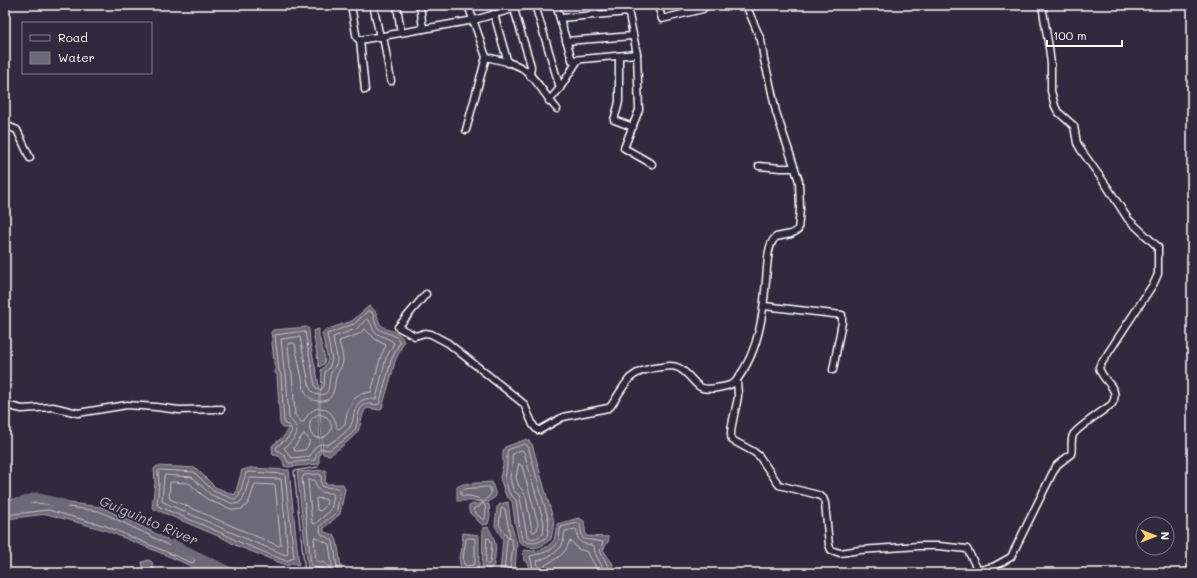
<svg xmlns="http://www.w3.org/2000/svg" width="1197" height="578" viewBox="0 0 1197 578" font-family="Mali,sans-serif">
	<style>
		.water { fill: #6d6a77; stroke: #a7a6ad }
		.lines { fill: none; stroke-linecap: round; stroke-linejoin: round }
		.shore { stroke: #c5c3c9; stroke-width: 1 }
		.stream { stroke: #a7a6ad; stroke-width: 1.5 }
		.river { stroke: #6d6a77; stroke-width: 9 }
		.street-casing { stroke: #fff; stroke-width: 9 }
		.street { stroke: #2f2a3d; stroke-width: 6 }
		.labels { text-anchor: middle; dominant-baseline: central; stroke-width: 3; stroke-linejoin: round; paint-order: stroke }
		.water-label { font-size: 14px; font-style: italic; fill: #b6b4bb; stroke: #2f2a3d }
	</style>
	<rect width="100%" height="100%" fill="#2f2a3d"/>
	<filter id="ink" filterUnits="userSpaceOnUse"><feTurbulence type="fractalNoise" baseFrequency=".025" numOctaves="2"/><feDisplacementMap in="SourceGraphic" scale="8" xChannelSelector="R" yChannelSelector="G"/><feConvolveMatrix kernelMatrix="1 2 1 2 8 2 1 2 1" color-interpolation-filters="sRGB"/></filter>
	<g filter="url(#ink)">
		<g class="water">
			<path d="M369 306C381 313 375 319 382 326 390 333 400 329 404 342L395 361 393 370 382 408 380 410 367 408C361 414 362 423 358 431 356 435 334 454 329 455 327 455 325 454 323 454 322 436 320 419 320 401 320 392 323 378 321 370L325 366 328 360 322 333 325 330 352 321Z"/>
			<path d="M306 327 309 329 310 343 317 375 319 386V426L321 452 319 456V464L288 467 284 466C284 460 280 455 273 455L272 446C277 440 287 437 288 428H282L280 424 277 375 275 373 271 332 273 330Z"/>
			<path d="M319 329V336L325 359 324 364 319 367 313 331 314 330Z"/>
			<path d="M527 439 532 444 554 522 551 539C538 549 534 551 519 542L515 523 512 501 506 496 500 478 503 465V451L505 447Z"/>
			<path d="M157 466 196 468 215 487 235 495 242 470 250 468 289 470 299 565 292 563 288 566 235 545 225 539 152 508 155 483 154 469Z"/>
			<path d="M326 470 325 484H343L345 489 340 514 324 528V532L334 535 337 541 342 573H325V571L308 570 297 472Z"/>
			<path d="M492 482 496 496C494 499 491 499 489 502 478 502 468 500 457 501V487L463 484Z"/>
			<path d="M12 499H37L101 507 151 531 214 566 232 573H204L180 561 105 530 47 514 5 519V500Z"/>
			<path d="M508 502 511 524 517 544 515 570 514 573H500L503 539 495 526 497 507 500 504Z"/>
			<path d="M473 504H489L490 516 488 524 482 525 469 512V506Z"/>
			<path d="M579 518 584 521 586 536 609 537 608 542 603 550 613 564 612 573H530L527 561H524L523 551 526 550C537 553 547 549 554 540L557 524Z"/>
			<path d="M488 527C498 544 496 546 494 565L490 569 482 567 483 528Z"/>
			<path d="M463 533 479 535V567L477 570 470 569 461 571 459 557 461 553Z"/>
			<path d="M149 560 152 562 154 573H144L142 562Z"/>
		</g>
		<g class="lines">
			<g class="shore">
				<path d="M368 311 372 312C374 317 375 324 378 328 384 334 396 333 400 342L391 360 389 369 379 404C375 406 368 402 364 405 356 410 359 424 354 431 349 438 336 445 329 450 327 450 325 449 323 449 317 448 316 456 315 460L289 463 284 455 276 449 278 445 287 439 292 431 290 426 285 424 284 423 281 374 279 371 275 335 296 332H305L315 386 317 389 321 390 324 386 325 372 329 368 332 360 327 334 354 324Z"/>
				<path d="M367 319 369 320C371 323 372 327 373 330 379 337 388 337 394 343L386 358 376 399C371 400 366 397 361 401 352 407 355 420 350 427 346 433 334 441 327 445 317 442 314 448 310 456L292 458 284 448C296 438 303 431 289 418L286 374 284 370 281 339 296 337H300L310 389 315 394C333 399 327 382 331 373 333 369 337 365 337 359 337 352 333 345 333 337L356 329Z"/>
				<path d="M365 329 375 339 386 345 381 356 371 392 361 394 354 399 347 413 345 424 339 429 337 428C334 405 312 401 304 422H301L295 415 292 373 290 368 288 344 293 343 295 344 304 389C306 396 311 400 318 401 334 403 334 388 336 377 338 371 343 366 343 360 343 353 340 347 339 341L359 334Z"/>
				<path d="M319 414 327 417C344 437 305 449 310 423 311 418 315 416 319 414Z"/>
				<path d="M304 434C312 440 310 443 305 450L295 451 294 448Z"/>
				<path d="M525 444 528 446 549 522 547 537C538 543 532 546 522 539L519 523 516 500 509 493 505 479 507 466V452L508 450Z"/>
				<path d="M522 450 524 452 544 523 543 534C537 538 532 541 527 536L520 498 519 495 513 490 510 478 512 466V455Z"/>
				<path d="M519 464 522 466 538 523 537 530 534 532 532 531 526 497 523 491 519 486 516 478Z"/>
				<path d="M160 470 194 472 213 491 234 499 237 498 239 496 246 473 250 472 285 474 294 558 286 561 237 541 226 535 158 506 157 504 159 484 158 472Z"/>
				<path d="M165 475 192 477 211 495 234 504 239 503 243 499 250 478 281 479 288 554 286 555C244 539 204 520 163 502L162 501 164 477Z"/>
				<path d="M309 480H315C317 492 321 493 332 493L334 495 331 510 315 524 312 523 308 482Z"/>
				<path d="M171 482 189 483 208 500 234 510 242 509 247 505 250 499 255 484 275 485 281 545 279 546C242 531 206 514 170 499L169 497 170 483Z"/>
				<path d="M488 487 490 488 491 494 483 503 478 498 469 496H463L461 495V490L464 489Z"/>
				<path d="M317 498 325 499 327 501 326 506 320 511 317 510 316 500Z"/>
				<path d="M482 503 484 504C486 507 486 515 485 519L483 520 473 510 474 508 479 507Z"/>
				<path d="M5 504 37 503 99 511 149 535 194 559 195 561 192 563 106 526 48 510 5 515"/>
				<path d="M503 508 505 509 510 536 509 538 507 537 499 525 501 509Z"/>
				<path d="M315 537 329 544 332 565 331 567H329L324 563 316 561 314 539Z"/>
				<path d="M468 538H474L475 540V563L473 565 466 566 464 564C462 556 465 548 466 539Z"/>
				<path d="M487 538 490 539 492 545 490 563 488 565 486 563Z"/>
				<path d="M325 573V570L322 568 313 567 311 565 302 478 304 475 320 474C323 478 319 483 323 487L338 488 340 490C339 495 338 508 336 512 330 521 315 522 322 535L331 539 333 542 338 573"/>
				<path d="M504 573 507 540 509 538 511 539 513 545 510 573"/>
				<path d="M534 573 530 556C539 554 553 552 558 542 560 538 559 532 561 527L578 523 580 524 582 536 584 539 603 542 600 551 608 566 609 573"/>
				<path d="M539 573 537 561C546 558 558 553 562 545 564 541 564 535 565 531L575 529 577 530C578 546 582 542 594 546 594 557 603 563 604 573"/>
				<path d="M545 573V565C555 559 566 555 569 542L571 541 578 549 588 552C590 559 597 566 597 573"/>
			</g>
			<path class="stream" d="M305 573 294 471 318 467"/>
			<g class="river">
				<path d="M5 507 36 497 64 504"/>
				<path d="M173 544 233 573"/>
			</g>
			<g class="street-casing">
				<g id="street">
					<path d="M351 5 356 34 357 38 360 40 365 90"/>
					<path d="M373 5 380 37"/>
					<path d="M397 5 401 33"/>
					<path d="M420 5 423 29"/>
					<path d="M535 5 560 88"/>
					<path d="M556 5 572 60 637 54"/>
					<path d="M627 5 637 54 639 110 624 148 652 164"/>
					<path d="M658 5 662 19 703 9 702 5"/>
					<path d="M682 5 685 13"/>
					<path d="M514 9 531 66 530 76"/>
					<path d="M494 14 508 63"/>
					<path d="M560 18 629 12"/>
					<path d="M383 36 391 81"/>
					<path d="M360 40 474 20 527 5"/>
					<path d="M566 41 633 36"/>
					<path d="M619 56V101L618 106 614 120 633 127"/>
					<path d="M486 57C498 60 512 62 522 68 535 76 546 97 557 109"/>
					<path d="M549 101 560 88 578 60"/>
					<path d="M5 125 17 130 30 158"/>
					<path d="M466 130 486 57 468 5"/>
					<path d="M759 166 780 168H794"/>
					<path d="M426 294 398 327 415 336 425 333 431 334 448 343 524 404 533 425 537 430H540L563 417 608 408 611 406C617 397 623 386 630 378 638 371 651 368 661 367 667 366 673 365 679 368 699 380 692 394 722 387 727 386 733 385 736 381 761 349 764 308 767 268 768 259 768 243 776 237L791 234 798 230 800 209 799 181 776 112 769 79 764 60 761 40 746 5"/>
					<path d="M764 306 842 315V322L833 370"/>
					<path d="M737 380C737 385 738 390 738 396 737 407 728 432 732 440L754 452 759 456 779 485 818 495 823 498 825 503 829 545 831 550 840 553 860 550 919 546H939L967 549 977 568 980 570 993 567 1011 557 1052 474 1057 465 1071 454C1073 448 1070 441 1073 435 1078 427 1103 411 1112 404 1122 388 1101 381 1099 367L1154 283 1158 274V247L1128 219 1106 185 1081 150 1077 143 1074 126 1058 112 1055 106 1051 91V64L1049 48 1042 5"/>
					<path d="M5 405 22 409 53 407 78 413 127 405 156 407 179 410 221 409"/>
				</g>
			</g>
			<use href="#street" class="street"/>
		</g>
	</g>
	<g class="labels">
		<g class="water-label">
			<text transform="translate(149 520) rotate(23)">Guiguinto River</text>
		</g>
	</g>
	<rect width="1197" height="578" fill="none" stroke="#2f2a3d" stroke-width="20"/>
	<rect x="10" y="10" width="1177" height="558" fill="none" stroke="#fff" stroke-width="1.5" filter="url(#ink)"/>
	<rect x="22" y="22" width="130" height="52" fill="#2f2a3d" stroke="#827f8b"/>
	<rect x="30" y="35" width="20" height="6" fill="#2f2a3d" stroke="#827f8b"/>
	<text x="58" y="42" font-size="12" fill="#ffffff">Road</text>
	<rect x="30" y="52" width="20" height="12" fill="#6d6a77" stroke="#827f8b"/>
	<text x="58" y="62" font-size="12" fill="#ffffff">Water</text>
	<g transform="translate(1155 536) rotate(90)"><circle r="19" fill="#2f2a3d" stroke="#827f8b"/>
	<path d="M0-3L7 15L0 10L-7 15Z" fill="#ffd166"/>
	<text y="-6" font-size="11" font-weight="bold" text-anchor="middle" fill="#ffffff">N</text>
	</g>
	<path d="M1047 40v6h75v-6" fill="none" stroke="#ffffff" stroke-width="2"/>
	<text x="1053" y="40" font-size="12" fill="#ffffff" stroke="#2f2a3d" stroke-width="3" paint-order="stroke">100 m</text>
</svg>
